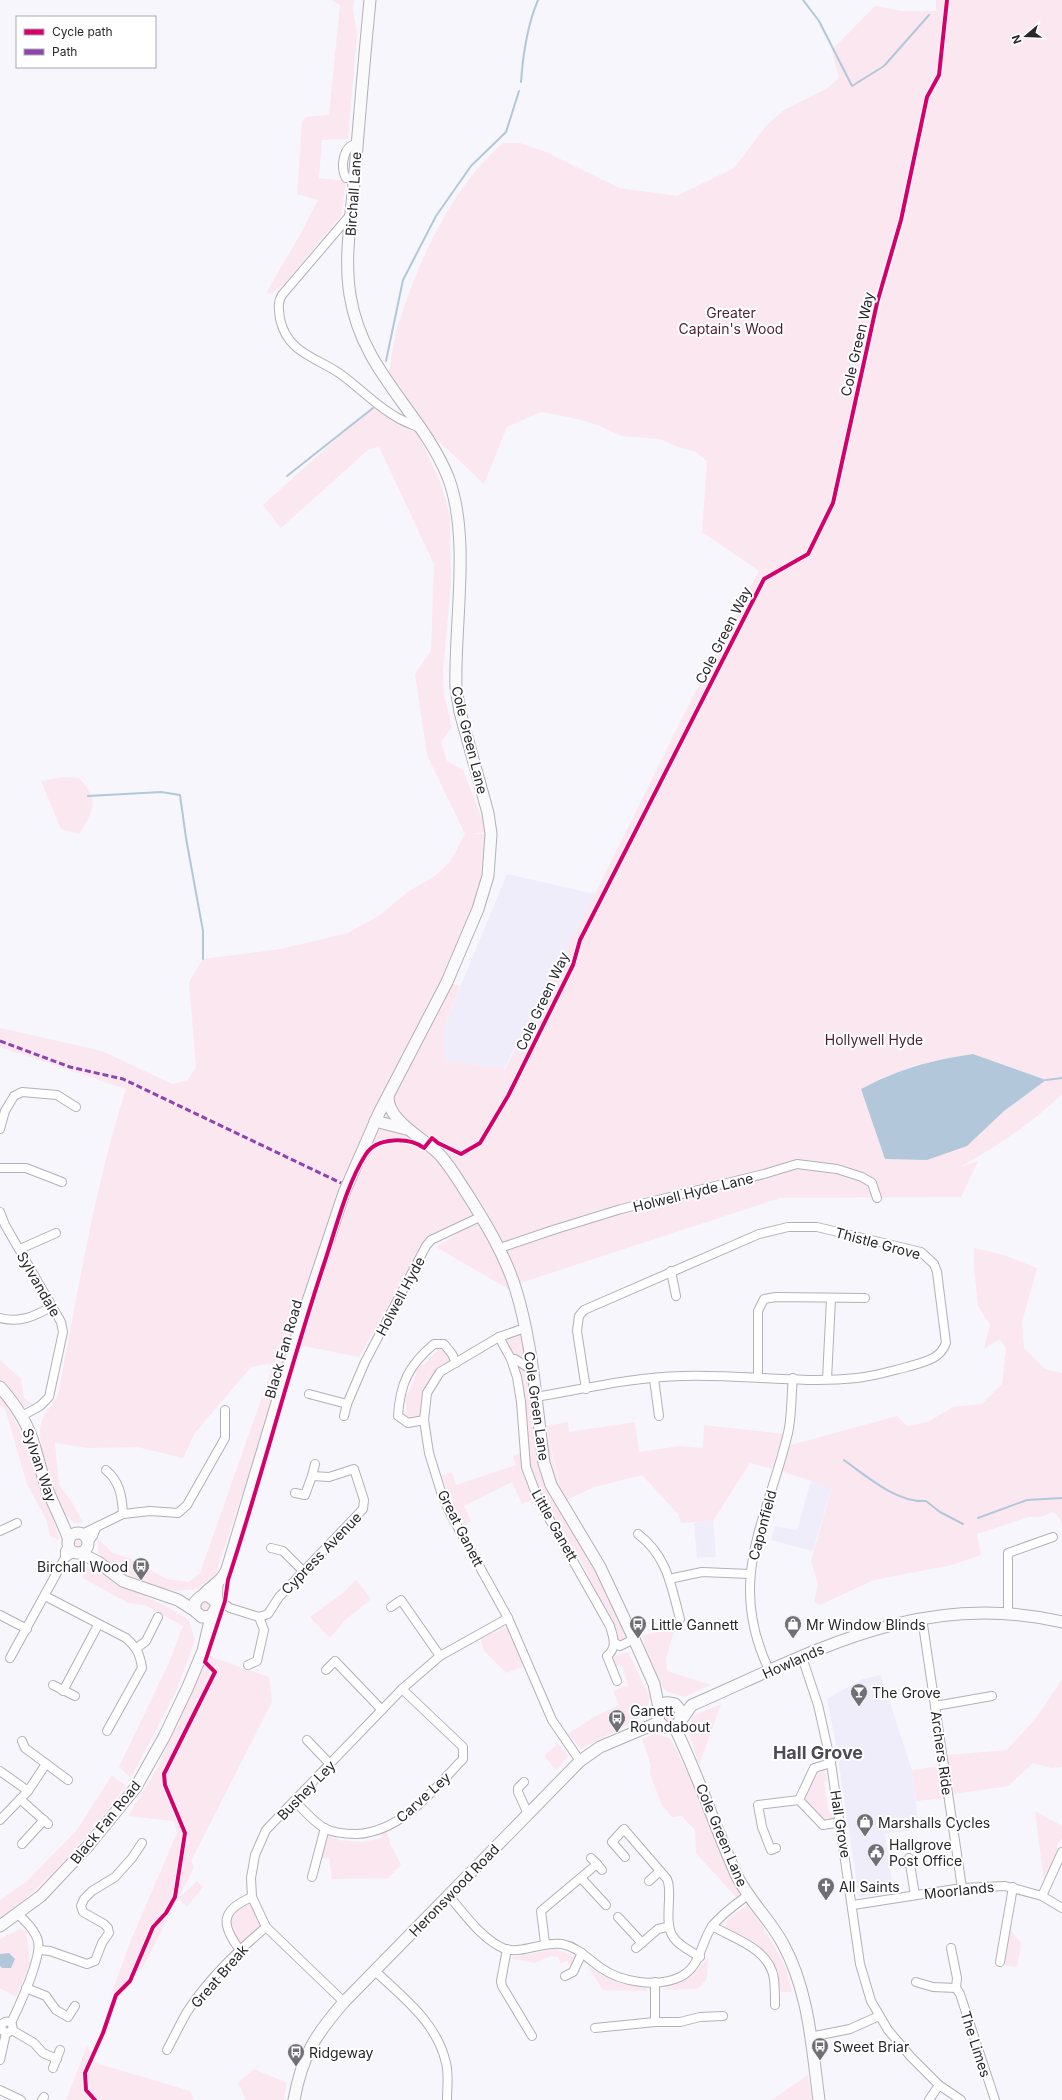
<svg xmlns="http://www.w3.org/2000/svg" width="1062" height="2100" viewBox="0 0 1062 2100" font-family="Inter,sans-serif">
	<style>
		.built { fill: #f0edfb }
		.green { fill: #fbe7f0; fill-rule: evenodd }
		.water { fill: #b2c8da }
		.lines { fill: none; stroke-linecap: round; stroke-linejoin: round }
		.stream { stroke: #b2c8da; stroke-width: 2 }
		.street-casing { stroke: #b2b1b6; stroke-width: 10 }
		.secondary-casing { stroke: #b2b1b6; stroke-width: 13 }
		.street { stroke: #fefeff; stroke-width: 8 }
		.secondary { stroke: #fafafd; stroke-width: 11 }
		.quiet { stroke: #8e44ad; stroke-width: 3; stroke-dasharray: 6 3; stroke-linecap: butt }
		.cycleway-casing { stroke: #fff; stroke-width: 6 }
		.cycleway { stroke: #d6006c; stroke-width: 4 }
		.labels { text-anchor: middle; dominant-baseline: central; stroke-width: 4; stroke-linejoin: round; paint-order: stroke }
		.street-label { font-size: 14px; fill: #28272c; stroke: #fff }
		.park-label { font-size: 14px; fill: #4f1e33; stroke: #fff }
		.poi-label { font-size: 14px; fill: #28272c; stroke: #fff; text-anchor: start }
		.district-label { font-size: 18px; font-weight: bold; fill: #4d4a56; stroke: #fff }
	</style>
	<rect width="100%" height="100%" fill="#f7f6fc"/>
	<g class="built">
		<path d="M507 874 595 894 504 1069 444 1061V1026Z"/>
		<path d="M811 1481 832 1487 813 1551 771 1540 775 1526 797 1530Z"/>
		<path d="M713 1521 716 1557 697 1558 694 1523Z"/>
		<path d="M881 1675 912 1770 919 1829 885 1834 894 1893 859 1897 836 1745 827 1699 862 1679Z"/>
	</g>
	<g class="green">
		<path d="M331 0H354L353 10 357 34 348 139 322 140 319 178 346 181 341 216 286 282 271 294 266 293 300 235 318 200 297 194 302 122 306 117 329 115 340 5Z"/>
		<path d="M936 0H1062V1094C1031 1124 997 1146 960 1167L978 1161 961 1197 780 1198 517 1284 482 1211 425 1241 359 1357 304 1346 286 1362 215 1576 197 1589 176 1591 145 1584 115 1568 98 1553V1539L113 1553 127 1557 167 1579 189 1582 200 1573 274 1363 251 1367 195 1433 183 1458 137 1447 89 1448 55 1443 59 1485 72 1502 83 1523H74C70 1518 64 1514 61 1509 52 1494 36 1441 41 1424 43 1414 53 1404 58 1395 78 1292 94 1189 126 1089L0 1047V1028L102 1051 172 1084 188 1080 196 1067 189 982 203 959 281 949 348 933 380 915 409 891 435 876 450 862 465 834 427 755 415 674 431 651 434 564 379 447 369 449 281 528 263 505 377 402 414 425 441 484 450 516 451 584 443 671 444 694 452 727 441 742 447 761 463 770 487 831 475 834H491L488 876 447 982 460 986 444 1026V1061L505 1069 595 894 692 698 759 571 702 532 707 461 696 452 678 447 660 439 622 436 600 426 578 419 541 412 507 427 484 484 427 430 388 376C391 360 393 344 397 328 418 262 450 189 503 143H520L546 152 619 188 677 196 734 168 766 126 784 110 826 89 839 78 832 50 875 6 902 11H936ZM938 75 941 76 928 98 905 220 881 303 835 504 811 548 809 546 831 503 873 301 899 219 925 96ZM973 1054 1046 1080 1004 1111 861 1089C899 1069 931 1060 973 1054Z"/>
		<path d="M63 777 79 778C100 801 94 810 79 834L61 829 41 781Z"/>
		<path d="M478 1223 482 1225 508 1279 510 1290 436 1247 471 1225Z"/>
		<path d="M974 1248 1004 1255 1037 1268 1022 1322 1024 1348 1045 1369 1062 1373V1524L1058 1516 1053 1512 1041 1517H1029L977 1534 981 1555 952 1565 874 1580 820 1605 814 1602 818 1584 811 1561 832 1488 781 1471 791 1445 897 1416 907 1426 928 1422 953 1407 982 1404 1002 1384 1006 1349 1000 1339 984 1349 990 1325 978 1306 974 1267Z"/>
		<path d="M513 1334 520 1335 524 1340 536 1451 541 1473 595 1566 628 1636 627 1640 621 1643 614 1637 610 1620 581 1561 543 1498 530 1469 525 1395 515 1365 506 1345 507 1339Z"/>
		<path d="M434 1344H444L456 1363C429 1378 427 1391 424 1420L408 1423 398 1416 406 1413V1401L399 1399 400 1395 408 1394 417 1372 411 1369 415 1362 424 1365 437 1351Z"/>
		<path d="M0 1360 21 1379 24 1398 32 1404 23 1407 0 1379Z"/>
		<path d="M0 1396 6 1403 29 1449 60 1540 50 1536 46 1519 27 1484 5 1409 0 1405Z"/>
		<path d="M568 1422 569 1432 635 1422 639 1452 680 1446 703 1448 704 1425 783 1434 772 1469 750 1463 713 1521 681 1523 678 1514 642 1475 594 1487 566 1500 561 1491 546 1426Z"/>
		<path d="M543 1424 545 1425 560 1490C549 1469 546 1447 543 1424Z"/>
		<path d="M520 1453 522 1467 534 1499 522 1504 512 1482 464 1506 471 1521 463 1526 448 1493 442 1475 452 1472 456 1485 516 1465 513 1456Z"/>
		<circle cx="79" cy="1543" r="6"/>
		<path d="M83 1564 131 1590 166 1606 189 1620 195 1640 177 1689 131 1778 119 1767 168 1665 183 1626 145 1605 128 1603 83 1578Z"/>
		<path d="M356 1580 371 1599 344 1621 330 1638 310 1617 343 1593Z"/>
		<path d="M209 1600 212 1607 206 1613 199 1610V1602Z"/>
		<path d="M504 1627 510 1630 523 1667 506 1673 484 1651 481 1639Z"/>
		<path d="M675 1627 666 1659 667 1671 711 1685 684 1697 668 1692 663 1688 649 1658 642 1636Z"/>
		<path d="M628 1652 650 1698 644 1716 581 1749 568 1734 596 1716 619 1705 613 1691 628 1685 622 1665 615 1667 612 1657Z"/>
		<path d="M206 1655 269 1677 272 1702 191 1861 194 1867 143 1967 111 1995 131 1940 177 1833 174 1821 128 1816 157 1769Z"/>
		<path d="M1062 1680V1767L1051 1768 1033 1763 1008 1786 954 1794 947 1755 1007 1750 1036 1718Z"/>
		<path d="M721 1704 699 1765 687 1727 693 1716Z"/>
		<circle cx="669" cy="1716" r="6"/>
		<path d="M654 1734 670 1738 693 1783 713 1835 740 1894 736 1897 696 1853 695 1830 682 1816 672 1817 662 1805 650 1774 651 1765 642 1739Z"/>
		<path d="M558 1743 568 1756 556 1770 544 1756Z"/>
		<path d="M939 1766 944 1798 916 1801 912 1770Z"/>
		<path d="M821 1769 825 1770 827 1781 824 1782 829 1813H833L834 1819 824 1822 804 1798 818 1770Z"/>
		<path d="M112 1775 126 1786C89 1834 50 1882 0 1919V1900L26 1882 77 1830Z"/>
		<path d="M1035 1811 1062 1826V1838L1056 1847 1059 1849 1044 1881Z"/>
		<path d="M325 1828 338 1832V1840L362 1842 382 1838 380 1829 386 1828 390 1844 401 1865 387 1879 380 1878 332 1879 329 1858H317Z"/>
		<path d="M197 1881 203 1887 187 1907 179 1898Z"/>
		<path d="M252 1897 266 1927 240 1950 230 1937 228 1912Z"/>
		<path d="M747 1905 762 1925 785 1966 792 1992H781C774 1950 761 1944 724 1928L728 1919Z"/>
		<path d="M1009 1927 1021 1944 1017 1967 1002 1965Z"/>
		<path d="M20 1929 26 1931 30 1963 16 1997 0 1988V1939Z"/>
		<path d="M555 1949 575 1956 570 1966 567 1960 561 1964 558 1957 551 1956 535 1963 509 1958Z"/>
		<path d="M708 1958 707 1979 697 1989 662 1990C683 1984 695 1975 708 1958Z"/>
		<path d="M587 1965C605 1980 623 1985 647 1988V1991L603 1990Z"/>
		<path d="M87 2046 96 2063 190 2091 194 2100H66Z"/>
		<path d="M254 2069 287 2083 284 2100H246L238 2083Z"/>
		<path d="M808 2075 812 2100H772Z"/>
	</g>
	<g class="water">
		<path d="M973 1054 1046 1080 1004 1111 967 1146 927 1160 885 1159 861 1089C899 1069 931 1060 973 1054Z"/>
		<path d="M9 1953 15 1959 11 1968H2L0 1966V1954Z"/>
	</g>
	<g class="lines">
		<g class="stream">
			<path d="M803 0 819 21 852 86 884 66 929 15"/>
			<path d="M521 82C523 53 527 26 538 0"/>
			<path d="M386 361 403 280 436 216 471 166 506 132 519 91"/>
			<path d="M287 476 373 408"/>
			<path d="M88 796 161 792 180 795 186 838 203 931V959"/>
			<path d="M1046 1080 1062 1078"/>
			<path d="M844 1460C866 1476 897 1503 926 1501L940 1512 963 1524"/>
			<path d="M978 1518 1027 1500 1062 1498"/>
		</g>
		<g class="street-casing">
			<g id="street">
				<path d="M354 179 346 178C340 167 343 145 357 144"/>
				<path d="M351 214 282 295C277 303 279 310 280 319 287 352 315 357 339 373 359 387 376 406 398 418 405 422 413 425 420 428"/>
				<path d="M0 1129 5 1111 14 1096 22 1092 57 1095 76 1107"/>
				<path d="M0 1168H26L62 1182"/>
				<path d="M0 1212 5 1225 61 1322 63 1332 49 1397 40 1406 22 1416"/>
				<path d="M500 1248 553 1230 621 1209 764 1174 797 1164 837 1169 862 1177 872 1183 877 1198"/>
				<path d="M20 1249 56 1233"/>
				<path d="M671 1271 676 1296"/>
				<path d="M0 1318C20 1323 33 1317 51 1307"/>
				<path d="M525 1328 499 1337 440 1372 427 1393 424 1420 429 1453 442 1495 450 1513 508 1618 552 1720 580 1761"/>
				<path d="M499 1337 511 1359 517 1377 521 1402 526 1467 538 1499 610 1626C613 1637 618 1647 607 1656L617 1681"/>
				<path d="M511 1359H515L532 1370"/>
				<path d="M758 1377V1311L764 1299 776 1297 865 1298"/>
				<path d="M654 1379 659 1416"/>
				<path d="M827 1379 831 1299"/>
				<path d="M309 1394 347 1404"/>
				<path d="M536 1397C584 1389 633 1377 682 1376 740 1374 800 1384 857 1378 875 1376 891 1371 907 1367 923 1362 940 1360 946 1343L937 1272 934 1264 921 1252 817 1227H788L759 1234 584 1310 579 1316 577 1331 586 1389"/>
				<path d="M344 1416 347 1404 365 1362 426 1246 431 1240 482 1216"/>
				<path d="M424 1420 408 1423 398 1416C400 1383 409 1365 434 1344H444L452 1354 456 1363"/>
				<path d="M106 1470C120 1482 122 1496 123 1514"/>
				<path d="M295 1493 305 1495 312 1476 315 1464"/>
				<path d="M0 1531 17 1523"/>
				<path d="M82 1534 123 1514 150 1511 178 1513 187 1505 225 1438V1410"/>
				<path d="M638 1534C667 1556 671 1585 680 1619"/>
				<path d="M88 1542 93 1536 96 1528"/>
				<path d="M271 1548 283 1551 304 1572"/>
				<path d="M65 1558 74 1552"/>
				<path d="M669 1579 702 1572 750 1574"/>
				<path d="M45 1596 126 1638C137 1648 140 1654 142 1668L107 1731"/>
				<path d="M215 1601 224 1604 230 1608 259 1617 268 1614 279 1597 363 1509 364 1500 354 1469 329 1477 312 1476"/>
				<path d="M391 1607 401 1600 440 1656"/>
				<path d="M1008 1613V1553L1053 1537"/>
				<path d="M0 1615 27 1629"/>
				<path d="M922 1618 962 1888"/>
				<path d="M615 1643 620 1646 634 1639"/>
				<path d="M137 1648 146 1641 158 1617"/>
				<path d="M802 1657 818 1705 831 1763 860 1964 871 2001 888 2030 911 2057 939 2085 961 2100"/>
				<path d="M10 1658 65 1558V1551L69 1545"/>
				<path d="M248 1665 257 1661 264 1630 259 1617"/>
				<path d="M326 1670 335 1661 382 1710"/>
				<path d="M770 1672C725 1580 767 1521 788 1433 792 1416 791 1396 793 1378"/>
				<path d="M53 1685 75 1696"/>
				<path d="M63 1691 98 1625"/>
				<path d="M935 1706 992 1696"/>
				<path d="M307 1740 330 1764"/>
				<path d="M22 1741 25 1748 68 1780"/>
				<path d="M831 1763 814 1768 799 1800 823 1825 841 1822"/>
				<path d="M0 1771 28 1791"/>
				<path d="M524 1782 518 1788V1792L528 1814"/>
				<path d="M20 1799 48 1824"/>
				<path d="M295 1801C304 1811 313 1821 324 1828 333 1833 346 1834 357 1834 403 1831 433 1790 463 1759V1747L402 1689"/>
				<path d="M0 1820 28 1791 46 1764"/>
				<path d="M22 1844 44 1820"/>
				<path d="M776 1848 771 1850 762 1827 758 1805 799 1800"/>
				<path d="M625 1857 612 1842 624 1829 667 1879C670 1886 669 1892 669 1900 667 1936 669 1939 700 1957"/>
				<path d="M591 1858 597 1864"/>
				<path d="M909 1858 915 1895"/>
				<path d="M312 1877 325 1828"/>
				<path d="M581 1878 606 1905"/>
				<path d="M649 1881 660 1871"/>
				<path d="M448 1895C464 1913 482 1940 505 1949 522 1954 544 1941 562 1944 578 1947 588 1959 601 1968 621 1982 657 1988 680 1977 702 1966 700 1942 713 1925 723 1913 736 1904 748 1895"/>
				<path d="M1042 1896 1062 1852"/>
				<path d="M853 1905 962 1888 1005 1886 1042 1896 1062 1908"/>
				<path d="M618 1917 642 1943"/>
				<path d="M712 1926C735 1939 770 1949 774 1979 775 1988 775 1996 775 2005"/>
				<path d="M545 1943 541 1911 597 1864 602 1870"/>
				<path d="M636 1948 658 1929 667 1927"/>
				<path d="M951 1948 957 1978 956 1988"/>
				<path d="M507 1949 501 1981 502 1986 532 2036"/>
				<path d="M40 1950 50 1951 87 1964 95 1961 102 1943 109 1933 108 1928 104 1924 83 1912 81 1906 84 1899 92 1891 115 1877 132 1858 142 1843"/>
				<path d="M240 1950C220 1924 221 1910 252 1897"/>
				<path d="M1000 1962 1013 1887"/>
				<path d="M375 1971C404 1998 437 2023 446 2063 449 2074 447 2088 447 2100"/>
				<path d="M565 1976 573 1972 582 1953"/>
				<path d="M655 1982V2022"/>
				<path d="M916 1982 933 1987 956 1988 960 1994 995 2100"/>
				<path d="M26 1988 46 1996 56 2010 68 2017 75 2006"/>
				<path d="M344 2002 266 1927 252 1897 251 1878 255 1855 266 1830 402 1689 440 1656 508 1618"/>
				<circle cx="7" cy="2027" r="5.5"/>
				<path d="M11 2023C19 2006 42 1958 38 1941 35 1930 26 1922 18 1914"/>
				<path d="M595 2028 655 2022H680L700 2017 723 2016"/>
				<path d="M12 2030 34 2043 43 2053 57 2059"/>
				<path d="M810 2037 850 2029 879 2016"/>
				<path d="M167 2050C174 2037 180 2024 187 2012 208 1979 237 1952 266 1927"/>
				<path d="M0 2060 6 2033"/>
				<path d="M53 2068 60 2050"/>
				<path d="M0 2090 21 2100"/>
				<path d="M42 2100 44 2097"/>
				<path d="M929 2100 939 2085"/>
			</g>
		</g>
		<g class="secondary-casing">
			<g id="secondary">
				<path d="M388 1096C387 1121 424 1138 440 1155 450 1166 458 1180 466 1192 485 1222 504 1253 515 1287 533 1344 536 1404 544 1463L551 1485 600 1567 634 1639 654 1684 659 1708"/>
				<path d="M375 1121 406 1129"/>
				<path d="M0 1387C15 1404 28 1423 34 1445 38 1458 41 1471 45 1483 52 1503 62 1520 69 1540"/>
				<circle cx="78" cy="1543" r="10"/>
				<path d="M80 1553 98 1562 123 1581 178 1600 195 1611"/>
				<path d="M203 1595C212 1585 222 1582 227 1569L303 1316 344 1193 379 1113 447 982 478 909 488 876 491 834 488 813 460 712 456 688C454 623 471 537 448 477 421 411 362 372 350 295 344 258 351 219 354 183 359 122 364 61 370 0"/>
				<path d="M215 1601 207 1595 200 1597 195 1602V1611L202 1617 211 1616 216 1608 217 1585"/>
				<path d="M680 1719 681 1711 675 1704C647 1695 656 1738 676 1725 682 1721 687 1711 692 1705 816 1651 922 1589 1062 1622"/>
				<path d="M674 1726C698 1774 714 1825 736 1874 748 1900 770 1919 783 1944 809 1991 812 2048 819 2100"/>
				<path d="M0 1926 41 1896 88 1846 136 1787 164 1737 187 1689 203 1651 211 1616"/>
				<path d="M294 2100C302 2056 315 2035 344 2002L580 1761 600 1747 659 1722"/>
			</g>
		</g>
		<use href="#street" class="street"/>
		<use href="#secondary" class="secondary"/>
		<path class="quiet" d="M0 1041 70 1067 123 1079 341 1183"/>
		<g class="cycleway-casing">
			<path id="cycleway" d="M95 2100 86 2090 85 2073 103 2033 116 1995 130 1981 153 1927 166 1913 175 1897 185 1833 165 1785 164 1774 215 1672 205 1662 225 1601 228 1580C262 1476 289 1370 323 1267 335 1232 346 1185 366 1154 377 1137 409 1137 424 1148L432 1138 438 1143 461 1154 480 1143 508 1096 573 965 580 940 764 579 808 554 833 503 877 303 901 220 927 97 939 75 947 0"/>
		</g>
		<use href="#cycleway" class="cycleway"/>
	</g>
	<defs>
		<g id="bus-pin" transform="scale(0.9)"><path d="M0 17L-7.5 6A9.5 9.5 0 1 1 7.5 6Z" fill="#706f75" stroke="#fff"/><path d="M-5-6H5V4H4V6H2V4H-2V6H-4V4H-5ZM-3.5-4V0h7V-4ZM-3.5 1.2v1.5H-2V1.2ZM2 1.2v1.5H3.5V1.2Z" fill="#fff"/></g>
		<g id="shop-pin" transform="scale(0.9)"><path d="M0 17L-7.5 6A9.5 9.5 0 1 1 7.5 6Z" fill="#706f75" stroke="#fff"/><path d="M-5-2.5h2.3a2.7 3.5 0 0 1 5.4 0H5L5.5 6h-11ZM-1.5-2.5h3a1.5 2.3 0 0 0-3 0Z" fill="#fff"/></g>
		<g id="bar-pin" transform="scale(0.9)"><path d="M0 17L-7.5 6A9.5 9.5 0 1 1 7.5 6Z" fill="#706f75" stroke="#fff"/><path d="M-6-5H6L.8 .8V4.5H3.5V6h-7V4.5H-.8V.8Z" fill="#fff"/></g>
		<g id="civic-pin" transform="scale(0.9)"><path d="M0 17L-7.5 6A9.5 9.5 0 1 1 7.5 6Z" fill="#706f75" stroke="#fff"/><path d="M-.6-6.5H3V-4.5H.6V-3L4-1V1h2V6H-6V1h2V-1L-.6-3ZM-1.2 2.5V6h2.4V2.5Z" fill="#fff"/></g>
		<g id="church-pin" transform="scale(0.9)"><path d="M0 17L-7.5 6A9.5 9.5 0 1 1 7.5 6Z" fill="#706f75" stroke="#fff"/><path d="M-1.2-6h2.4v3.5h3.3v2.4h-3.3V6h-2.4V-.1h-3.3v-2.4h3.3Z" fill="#fff"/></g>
	</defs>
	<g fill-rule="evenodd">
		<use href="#bus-pin" x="141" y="1566"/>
		<use href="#bus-pin" x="638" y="1624"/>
		<use href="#shop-pin" x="793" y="1624"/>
		<use href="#bar-pin" x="859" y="1692"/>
		<use href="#bus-pin" x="617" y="1718"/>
		<use href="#shop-pin" x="865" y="1822"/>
		<use href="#civic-pin" x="876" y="1852"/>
		<use href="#church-pin" x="826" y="1886"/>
		<use href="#bus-pin" x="820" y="2046"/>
		<use href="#bus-pin" x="296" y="2052"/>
	</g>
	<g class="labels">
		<g class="street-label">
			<text transform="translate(353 194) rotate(-86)">Birchall Lane</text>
			<text transform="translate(857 344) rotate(-77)">Cole Green Way</text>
			<text transform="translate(723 635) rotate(-63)">Cole Green Way</text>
			<text transform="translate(470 740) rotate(76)">Cole Green Lane</text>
			<text transform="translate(542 1001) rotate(-65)">Cole Green Way</text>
			<text transform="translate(693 1192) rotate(-14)">Holwell Hyde Lane</text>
			<text transform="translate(878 1243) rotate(15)">Thistle Grove</text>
			<text transform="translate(39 1284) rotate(60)">Sylvandale</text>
			<text transform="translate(400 1296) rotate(-62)">Holwell Hyde</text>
			<text transform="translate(283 1349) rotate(-74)">Black Fan Road</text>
			<text transform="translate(537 1406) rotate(82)">Cole Green Lane</text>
			<text transform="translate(40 1465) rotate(71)">Sylvan Way</text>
			<text transform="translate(555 1525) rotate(61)">Little Ganett</text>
			<text transform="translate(762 1525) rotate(-75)">Caponfield</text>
			<text transform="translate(461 1528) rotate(63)">Great Ganett</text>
			<text transform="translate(321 1553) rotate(-46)">Cypress Avenue</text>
			<text transform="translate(793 1661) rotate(-24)">Howlands</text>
			<text transform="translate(942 1753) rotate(82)">Archers Ride</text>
			<text transform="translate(306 1790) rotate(-46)">Bushey Ley</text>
			<text transform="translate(423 1797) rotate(-42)">Carve Ley</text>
			<text transform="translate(105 1822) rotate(-51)">Black Fan Road</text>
			<text transform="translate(841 1824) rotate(81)">Hall Grove</text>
			<text transform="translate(722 1835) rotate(67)">Cole Green Lane</text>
			<text transform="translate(454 1890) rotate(-46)">Heronswood Road</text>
			<text transform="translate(959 1890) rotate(-6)">Moorlands</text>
			<text transform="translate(219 1976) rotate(-49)">Great Break</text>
			<text transform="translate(976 2044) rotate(72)">The Limes</text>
		</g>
		<g class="park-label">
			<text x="731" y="312">Greater<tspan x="731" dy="16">Captain's Wood</tspan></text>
			<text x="874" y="1039">Hollywell Hyde</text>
		</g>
		<g class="poi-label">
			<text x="128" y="1566" text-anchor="end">Birchall Wood</text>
			<text x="651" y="1624">Little Gannett</text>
			<text x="806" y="1624">Mr Window Blinds</text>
			<text x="872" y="1692">The Grove</text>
			<text x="630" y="1710">Ganett<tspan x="630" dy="16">Roundabout</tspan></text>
			<text x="878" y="1822">Marshalls Cycles</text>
			<text x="889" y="1844">Hallgrove<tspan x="889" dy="16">Post Office</tspan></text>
			<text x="839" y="1886">All Saints</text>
			<text x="833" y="2046">Sweet Briar</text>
			<text x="309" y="2052">Ridgeway</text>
		</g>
		<g class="district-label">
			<text x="818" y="1752">Hall Grove</text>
		</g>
	</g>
	<rect x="16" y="16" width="140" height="52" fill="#ffffff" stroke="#a9a9ab"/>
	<rect x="24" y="29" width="20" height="6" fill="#d6006c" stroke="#a9a9ab"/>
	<text x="52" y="36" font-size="12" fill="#28272c">Cycle path</text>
	<rect x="24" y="49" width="20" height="6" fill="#8e44ad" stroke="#a9a9ab"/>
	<text x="52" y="56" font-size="12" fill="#28272c">Path</text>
	<g transform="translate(1026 36) rotate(251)" stroke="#ffffff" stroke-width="3" paint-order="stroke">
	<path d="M0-3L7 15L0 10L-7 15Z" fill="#28272c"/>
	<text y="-6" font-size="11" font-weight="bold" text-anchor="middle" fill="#28272c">N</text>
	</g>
</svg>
